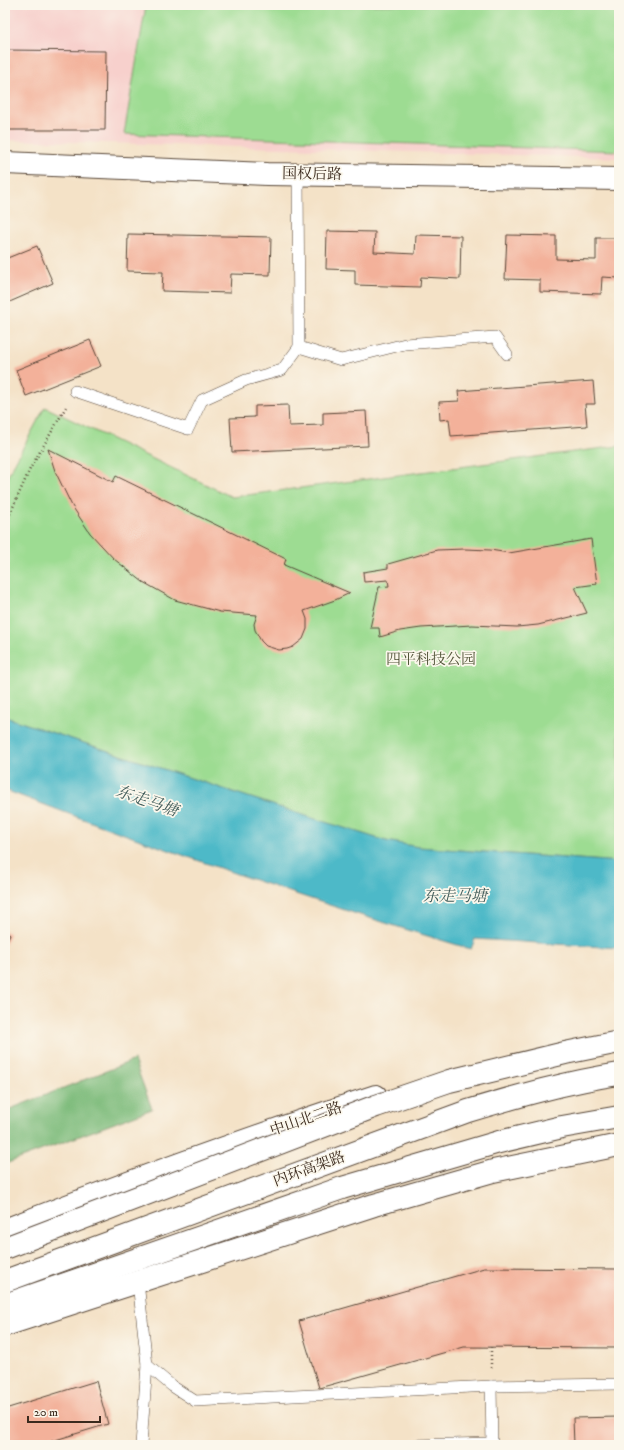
<svg xmlns="http://www.w3.org/2000/svg" width="624" height="1450" viewBox="0 0 624 1450" font-family="'IM FELL DW Pica','Noto Serif SC',serif">
	<style>
		.built { fill: #f7d0cc }
		.green { fill: #9ddc92; stroke: #6c8358 }
		.forest { fill: #7ebc7c; stroke: #5c734d }
		.water { fill: #4db9c8; stroke: #447273 }
		.building { fill: #f3b19a }
		.lines { fill: none; stroke-linecap: round; stroke-linejoin: round }
		.lane-casing { stroke: #574637; stroke-width: 12 }
		.street-casing { stroke: #574637; stroke-width: 24 }
		.primary-casing { stroke: #574637; stroke-width: 24 }
		.highway-casing { stroke: #574637; stroke-width: 24 }
		.path { stroke: #574637; stroke-width: 2.5; stroke-dasharray: 1 3; stroke-linecap: butt }
		.lane { stroke: #fff; stroke-width: 11 }
		.street { stroke: #fff; stroke-width: 22 }
		.primary { stroke: #fff; stroke-width: 22 }
		.highway { stroke: #fff; stroke-width: 22 }
		.highway-bridge-casing { stroke: #574637; stroke-width: 24; stroke-linecap: butt }
		.highway-bridge { stroke: #fff; stroke-width: 22 }
		.labels { text-anchor: middle; dominant-baseline: central; stroke-width: 3.5; stroke-linejoin: round; paint-order: stroke }
		.street-label { font-size: 15px; fill: #3b2a1e; stroke: #fbf7ec }
		.park-label { font-size: 15px; fill: #54563b; stroke: #fbf7ec }
		.water-label { font-size: 16px; font-style: italic; fill: #415c5a; stroke: #fbf7ec }
	</style>
	<rect width="100%" height="100%" fill="#fbf7ec"/>
	<filter id="ink" filterUnits="userSpaceOnUse"><feTurbulence type="fractalNoise" baseFrequency=".025" numOctaves="2"/><feDisplacementMap in="SourceGraphic" scale="8" xChannelSelector="R" yChannelSelector="G"/><feConvolveMatrix kernelMatrix="1 2 1 2 8 2 1 2 1" color-interpolation-filters="sRGB"/></filter>
	<filter id="wash" filterUnits="userSpaceOnUse"><feTurbulence type="fractalNoise" baseFrequency=".012" numOctaves="4" result="noise"/><feDisplacementMap in="SourceGraphic" scale="16" xChannelSelector="R" yChannelSelector="G"/><feGaussianBlur stdDeviation="0.9" result="paint"/><feColorMatrix in="noise" values="0 0 0 0 0 0 0 0 0 0 0 0 0 0 0 0 0 1.4 0 .05"/><feComposite in="paint" operator="in"/></filter>
	<g filter="url(#wash)">
		<rect width="100%" height="100%" fill="#f4e2c7"/>
		<path class="built" d="M5 5H619V158L5 140Z"/>
		<g class="green">
			<path d="M146 5H619V151L124 134Z"/>
			<path d="M45 407 232 497 619 446V862L418 847 386 841 315 819 5 717V481Z"/>
		</g>
		<path class="forest" d="M134 1060 152 1109 5 1164V1111Z"/>
		<path class="water" d="M5 717 315 819 386 841 418 847 619 862V948L475 939 471 949C314 903 159 848 5 790Z"/>
		<g id="blocks">
			<g class="building">
				<path d="M5 50 106 51 105 130H5Z"/>
				<path d="M327 231 375 232 374 252 415 254 416 235 461 236 460 279 421 277 420 287 355 285V270L326 269Z"/>
				<path d="M128 234 271 237 270 275 231 274 230 293 162 291 163 272 127 271Z"/>
				<path d="M507 235 556 236V259L596 260V238H619V278L602 277 601 294 540 292V280L505 279Z"/>
				<path d="M37 246 53 283 5 304V259Z"/>
				<path d="M90 340 101 366 26 396 16 370Z"/>
				<path d="M593 381 595 404H585L587 426 451 436 449 419 440 420 439 402 459 401 458 391Z"/>
				<path d="M288 405 289 426 323 425V413L366 411 368 446 232 452 230 418 255 417V406Z"/>
				<path d="M48 449 113 482 116 476 286 559 284 565 350 593 335 600 304 611 307 619V629L303 639 293 647 287 649 279 650 266 646 261 641 255 630 254 624 257 615 220 612 175 600 143 582 114 559 90 533 72 506 55 471Z"/>
				<path d="M591 539 597 584 575 587 587 613 538 625 517 627 472 625 421 628 400 631 380 637 379 628H370L379 587 389 586 388 580 364 582 363 572 388 568V564L437 550 465 549 490 550 509 553Z"/>
				<path d="M5 931 10 934 5 945Z"/>
				<path d="M484 1268 619 1269V1348L464 1347 319 1388 299 1321Z"/>
				<path d="M96 1381 108 1424 39 1445H5V1409Z"/>
				<path d="M619 1417V1445H574L573 1418Z"/>
			</g>
		</g>
	</g>
	<g filter="url(#ink)">
		<use href="#blocks" fill-opacity="0" stroke="#574637" stroke-width="1"/>
		<g class="lines">
			<g class="lane-casing">
				<g id="lane">
					<path d="M299 347 341 360 405 344 495 337 507 354"/>
					<path d="M75 391 188 429 202 400 246 380 282 370 299 347 298 174"/>
					<path d="M138 1282 147 1365 172 1386 195 1401 491 1386 619 1384"/>
					<path d="M491 1386 492 1445"/>
					<path d="M141 1445 147 1365"/>
					<path d="M414 1445 492 1443"/>
				</g>
			</g>
			<g class="street-casing">
				<path id="street" d="M5 163 267 174 619 179"/>
			</g>
			<g class="primary-casing">
				<g id="primary">
					<path d="M5 1230C128 1182 251 1137 376 1096"/>
					<path d="M5 1325 374 1205 493 1171 619 1145"/>
				</g>
			</g>
			<g class="highway-casing">
				<g id="highway">
					<path d="M5 1281 468 1111C518 1096 567 1082 619 1074"/>
					<path d="M5 1305 342 1188 499 1142 562 1127 619 1117"/>
				</g>
			</g>
			<g class="path">
				<path d="M5 525 30 469 66 407"/>
				<path d="M491 1347V1369"/>
			</g>
			<use href="#lane" class="lane"/>
			<use href="#street" class="street"/>
			<use href="#primary" class="primary"/>
			<use href="#highway" class="highway"/>
			<g class="highway-bridge-casing">
				<path id="highway-bridge" d="M5 1248 376 1106 449 1081 565 1053 619 1042"/>
			</g>
			<use href="#highway-bridge" class="highway-bridge"/>
		</g>
	</g>
	<g class="labels">
		<g class="street-label">
			<text transform="translate(312 174) rotate(1)">国权后路</text>
			<text transform="translate(306 1119) rotate(-19)">中山北二路</text>
			<text transform="translate(309 1169) rotate(-20)">内环高架路</text>
		</g>
		<g class="park-label">
			<text x="431" y="659">四平科技公园</text>
		</g>
		<g class="water-label">
			<text transform="translate(147 801) rotate(19)">东走马塘</text>
			<text x="455" y="896">东走马塘</text>
		</g>
	</g>
	<rect width="624" height="1450" fill="none" stroke="#fbf7ec" stroke-width="20"/>
	<path d="M28 1416v6h72v-6" fill="none" stroke="#3b2a1e" stroke-width="2"/>
	<text x="34" y="1416" font-size="12" fill="#3b2a1e" stroke="#fbf7ec" stroke-width="3" paint-order="stroke">20 m</text>
</svg>
